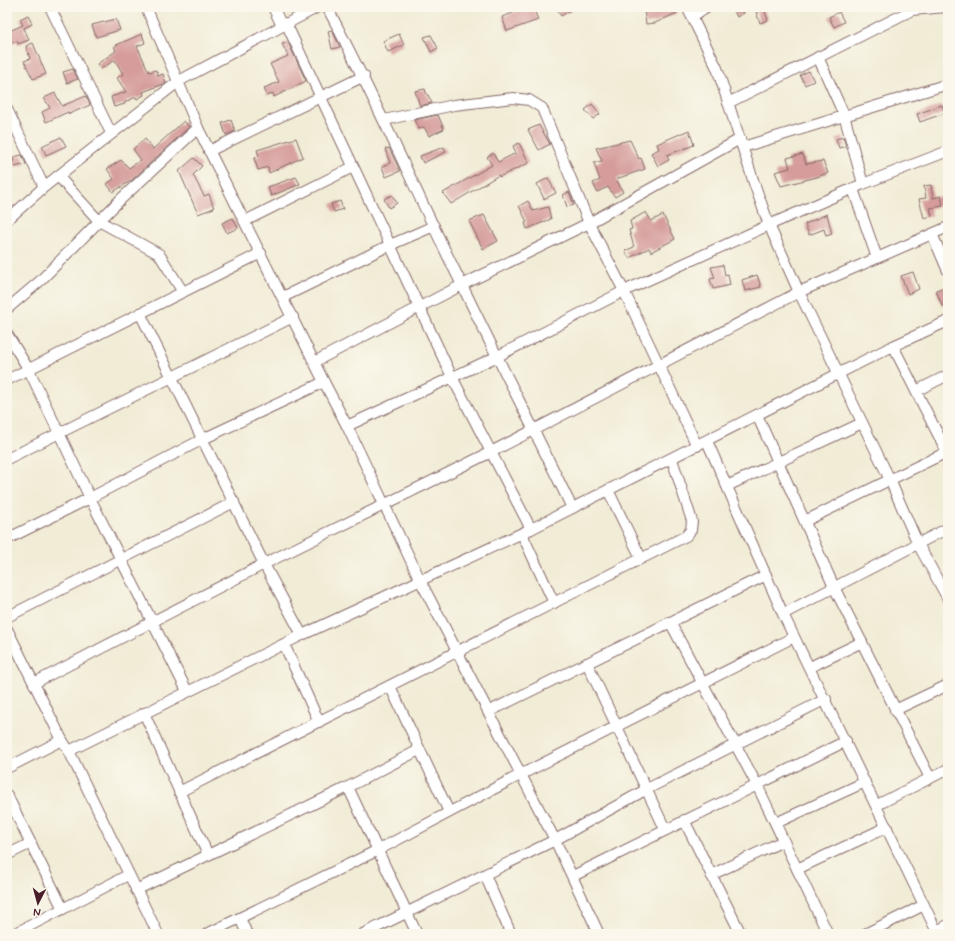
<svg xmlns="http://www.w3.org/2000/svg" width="955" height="941" viewBox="0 0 955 941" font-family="Mynerve,sans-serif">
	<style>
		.building { fill: #d59c9b }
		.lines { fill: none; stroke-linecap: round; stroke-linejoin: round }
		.minor-casing { stroke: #846767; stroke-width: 12 }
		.minor { stroke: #fff; stroke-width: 10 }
	</style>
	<rect width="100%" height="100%" fill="#fbf7ec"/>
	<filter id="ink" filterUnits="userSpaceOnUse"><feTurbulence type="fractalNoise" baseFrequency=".025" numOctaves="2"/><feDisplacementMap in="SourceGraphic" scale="8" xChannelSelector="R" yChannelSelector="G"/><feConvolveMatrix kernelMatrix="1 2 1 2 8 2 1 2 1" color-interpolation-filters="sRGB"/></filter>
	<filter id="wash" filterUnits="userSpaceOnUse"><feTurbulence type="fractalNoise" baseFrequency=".012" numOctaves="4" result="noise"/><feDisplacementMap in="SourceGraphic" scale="16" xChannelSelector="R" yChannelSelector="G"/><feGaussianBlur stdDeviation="0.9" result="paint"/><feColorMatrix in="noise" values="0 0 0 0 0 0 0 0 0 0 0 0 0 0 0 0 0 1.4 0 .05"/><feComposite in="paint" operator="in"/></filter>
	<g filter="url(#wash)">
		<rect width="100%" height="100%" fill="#f1ecd6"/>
		<g id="blocks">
			<g class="building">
				<path d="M530 7H533L538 20 507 31 502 17Z"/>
				<path d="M556 7H576L561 16Z"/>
				<path d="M657 7H674L677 13 655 23 646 24 644 10Z"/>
				<path d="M732 7H741L744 13 737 17Z"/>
				<path d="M764 9 768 20 760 23 756 12Z"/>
				<path d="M839 12 844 22 834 27 829 17Z"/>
				<path d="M28 15 32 24 24 28 29 40 18 44 17 41 7 45V32L23 25 20 19Z"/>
				<path d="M116 19 120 30 96 37 92 25Z"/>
				<path d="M332 30 340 47 332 49 328 31Z"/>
				<path d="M142 34 145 43 137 46 149 72 156 70 158 76 163 74 166 83 143 92 144 95 137 99 136 97 125 102V104L114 107 111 97 126 92 117 78 123 74 115 60 101 69 97 64 116 51 114 46Z"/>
				<path d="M399 34 404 45 388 52 383 41Z"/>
				<path d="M431 35 438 48 431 52 424 37Z"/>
				<path d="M288 42 306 81 274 97 273 93 267 96 264 88 279 82 270 64 288 56 282 44Z"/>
				<path d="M33 43 46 74 33 79 24 61 30 59 26 46Z"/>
				<path d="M73 69 78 79 67 83 63 72Z"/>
				<path d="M809 71 814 81 805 85 800 75Z"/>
				<path d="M425 89 427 95H428L432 103 420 106 415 91Z"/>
				<path d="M55 93 62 106 86 96 90 105 69 114 68 112 46 122 42 112 50 108 44 98Z"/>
				<path d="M592 104 600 114 593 119 585 110Z"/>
				<path d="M942 105 945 113 920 122 917 114Z"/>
				<path d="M438 115 444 129 429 136 424 127 419 129 414 120Z"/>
				<path d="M231 120 235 131 226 135 222 123Z"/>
				<path d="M184 121 189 127 132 180 113 192 107 184 114 179 107 169 121 160 129 168 141 160 133 149 145 139 153 149Z"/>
				<path d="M539 125 550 144 539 150 528 130Z"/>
				<path d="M689 130 694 145 667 155 669 160 658 166 651 153 659 149 657 144Z"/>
				<path d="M61 137 66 146 46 155 42 146Z"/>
				<path d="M843 137 846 146 839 148 836 139Z"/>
				<path d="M296 138 303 157 269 173 268 167 258 170 254 158 259 156 257 150Z"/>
				<path d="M630 140 639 159 641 158 645 169 616 179 623 192 615 197 608 187 597 192 593 183 600 180 594 163 602 161 596 148Z"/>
				<path d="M519 143 529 163 499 177V175L451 204 443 193 492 165 487 157 493 153 498 162 516 153 513 146Z"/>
				<path d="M444 147 446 152 423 163 420 156Z"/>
				<path d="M389 148 400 171 386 177 382 167 390 163 385 149Z"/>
				<path d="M803 154 806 164 823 161 828 173 817 177 781 186 775 172 790 168 787 158Z"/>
				<path d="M22 155 26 164 15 167 13 157Z"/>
				<path d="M194 158 202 166 193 175 204 196 209 194 214 208 198 214 179 171Z"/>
				<path d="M296 177 300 184 271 196 268 187Z"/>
				<path d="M548 178 556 193 544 199 537 184Z"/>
				<path d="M931 185 933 198 941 196 943 206 930 208 932 216 924 218 919 199 926 198 924 186Z"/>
				<path d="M569 192 574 205 567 207 563 195Z"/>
				<path d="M392 195 397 203 389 208 384 199Z"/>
				<path d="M340 201 343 209 334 212 331 204Z"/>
				<path d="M528 201 533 211 548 207 551 219 527 229 525 223 527 222 519 206Z"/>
				<path d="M646 212 651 221 663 215 675 239 651 252 649 248 629 258 625 251 634 247 629 230 632 229 630 221Z"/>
				<path d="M827 214 832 234 826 236 824 229 809 235 805 224Z"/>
				<path d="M484 215 498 241 483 249 469 221Z"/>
				<path d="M233 218 238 228 227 233 222 223Z"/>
				<path d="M723 265 725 275 728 274 730 285 713 289 710 279 715 278 711 267Z"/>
				<path d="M913 272 919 289 908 294 901 276Z"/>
				<path d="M757 275 761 287 745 291 742 280Z"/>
				<path d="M948 286V304L942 306 936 290Z"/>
			</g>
		</g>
	</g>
	<g filter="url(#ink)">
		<use href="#blocks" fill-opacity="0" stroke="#846767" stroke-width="1"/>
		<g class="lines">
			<g class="minor-casing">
				<g id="minor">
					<path d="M50 7 111 133"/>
					<path d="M146 7 198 128 324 382 347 426 421 582 555 840 599 934"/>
					<path d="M273 7 282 26"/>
					<path d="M327 7C376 99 416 193 462 285 498 360 536 433 572 508"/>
					<path d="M687 7 717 68 754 183 769 225 799 292 890 480 918 544 948 599"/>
					<path d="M692 17 706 7"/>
					<path d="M286 23 452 377 531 529"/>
					<path d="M818 57 844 115 863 184"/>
					<path d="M728 103 912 10 946 7"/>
					<path d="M7 109 44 187"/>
					<path d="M384 120 454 105 513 98 529 100 542 108 589 223 624 291 697 446"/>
					<path d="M743 147 948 84"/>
					<path d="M209 151 364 76"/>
					<path d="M58 176 99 221 159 254 183 292"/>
					<path d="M853 189 877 258"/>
					<path d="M7 220 44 187 179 81 318 7"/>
					<path d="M245 221 353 167"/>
					<path d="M932 234 948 271"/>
					<path d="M283 297 390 245 434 226"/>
					<path d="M7 309 40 281 121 199 198 128"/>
					<path d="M140 313 264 564 302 635"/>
					<path d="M7 334 29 370 90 498 187 691"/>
					<path d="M893 346 948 454"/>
					<path d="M314 362 462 285 589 223 740 139"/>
					<path d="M7 380 261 253"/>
					<path d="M916 391 948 375"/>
					<path d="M757 415 834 587 930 778"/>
					<path d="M347 426 498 356 624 291 769 225 863 184 948 151"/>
					<path d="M707 441 783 614 938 934"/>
					<path d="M7 459 293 317"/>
					<path d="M727 486 862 423"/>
					<path d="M608 490 641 558"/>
					<path d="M805 521 947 452"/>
					<path d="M522 534 554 603"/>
					<path d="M7 539 90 498 203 439 324 382"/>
					<path d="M783 614 948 528"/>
					<path d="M7 617 234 502"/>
					<path d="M670 622 757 785 828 934"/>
					<path d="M7 629 62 740 69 751 158 934"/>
					<path d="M284 644 319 722"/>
					<path d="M587 663 665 829"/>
					<path d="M810 667 862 642"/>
					<path d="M34 683 264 564 491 452 799 292 948 227"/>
					<path d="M390 686 449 812"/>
					<path d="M895 710 948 685"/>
					<path d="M488 712 766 575"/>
					<path d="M144 713 208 855"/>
					<path d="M69 751 302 635 531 529 893 346 948 321"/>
					<path d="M7 768 62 740"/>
					<path d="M348 787 417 934"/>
					<path d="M179 792 686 536 691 530 692 521 672 459"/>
					<path d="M7 795 63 909"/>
					<path d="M877 805 948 769"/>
					<path d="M684 820 741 934"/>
					<path d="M776 823 865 782"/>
					<path d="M7 855 31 843"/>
					<path d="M797 869 887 827"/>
					<path d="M485 875 511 934"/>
					<path d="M711 875 783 841"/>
					<path d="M573 876 846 741"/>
					<path d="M136 890 348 787 419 750"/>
					<path d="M240 918 247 934"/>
					<path d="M937 931 948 925"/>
					<path d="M14 934 128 875"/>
					<path d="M207 934 378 850 520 775 794 637"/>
					<path d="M363 934 555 840 647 789 826 699"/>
					<path d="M865 934 924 905"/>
				</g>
			</g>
			<use href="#minor" class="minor"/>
		</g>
	</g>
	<rect width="955" height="941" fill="none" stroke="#fbf7ec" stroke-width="24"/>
	<g transform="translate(38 903) rotate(186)" stroke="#fbf7ec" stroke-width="3" paint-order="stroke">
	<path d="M0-3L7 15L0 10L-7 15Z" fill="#4a1f2b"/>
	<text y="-6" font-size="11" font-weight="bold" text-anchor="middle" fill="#4a1f2b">N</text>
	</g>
</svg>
